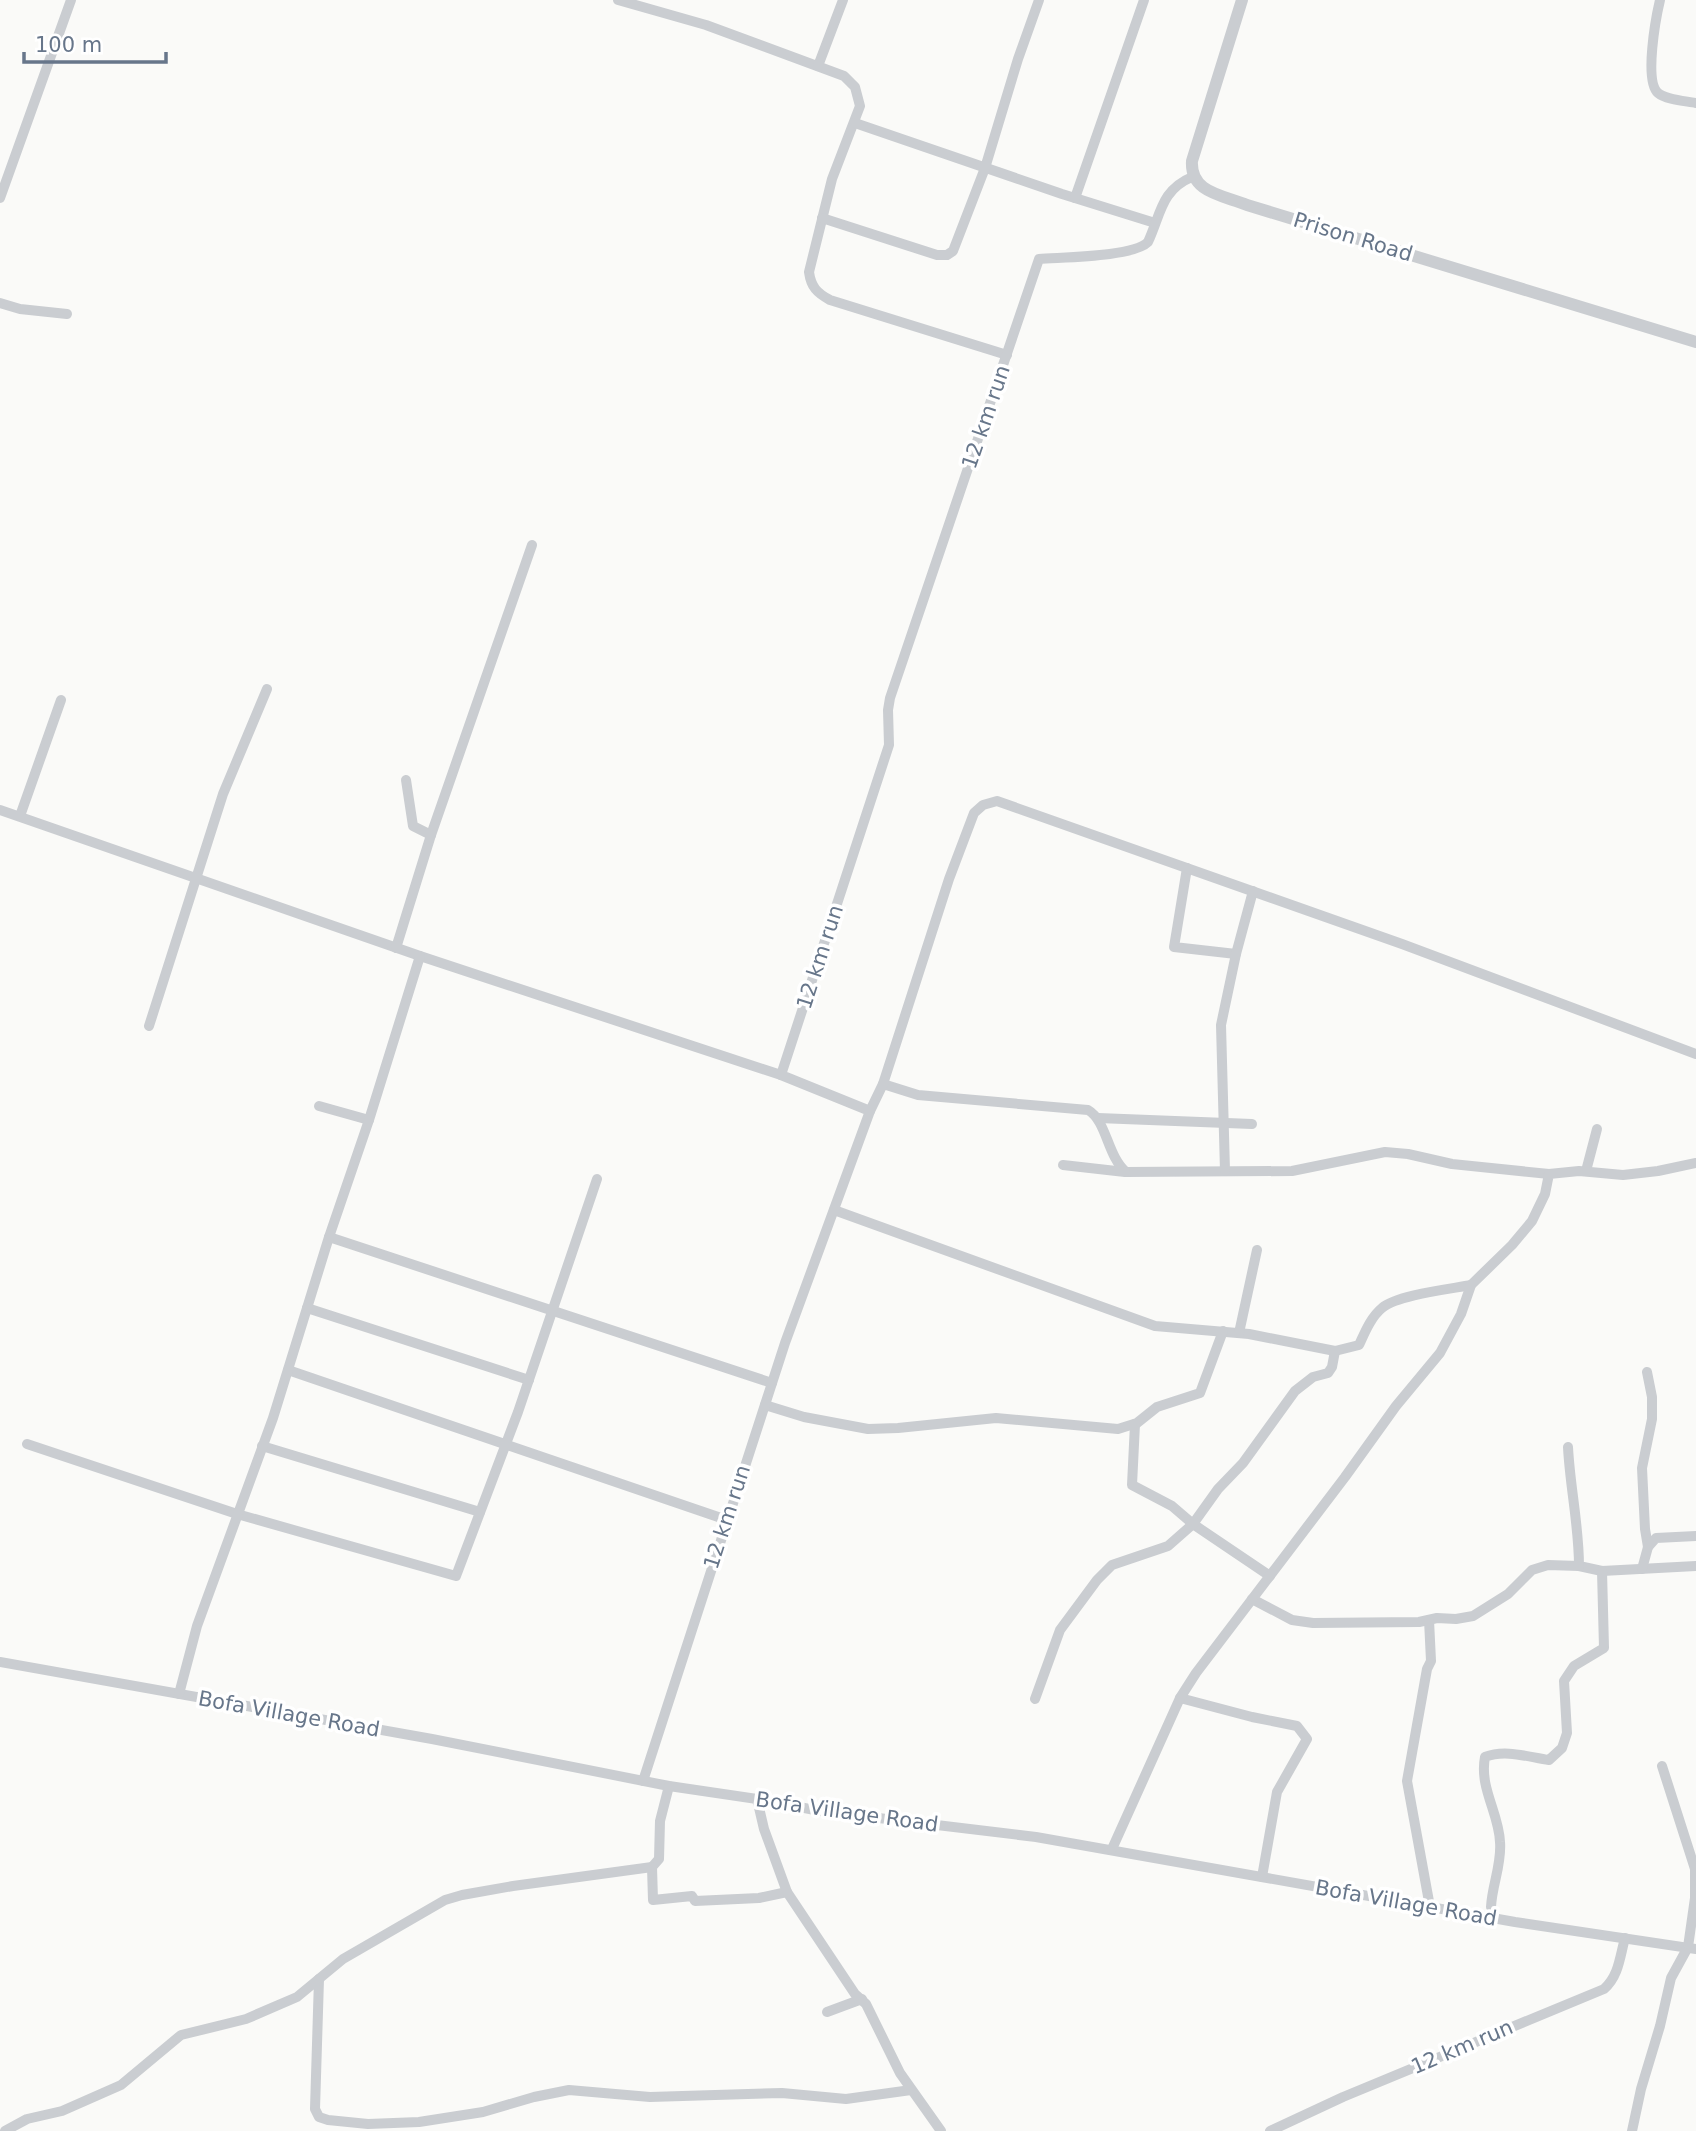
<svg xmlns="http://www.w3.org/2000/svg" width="1696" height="2131" viewBox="0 0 1696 2131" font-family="'DejaVu Sans',sans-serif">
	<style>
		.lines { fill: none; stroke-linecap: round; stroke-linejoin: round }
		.minor { stroke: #cacdd1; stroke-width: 10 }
		.tertiary { stroke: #cacdd1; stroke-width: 12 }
		.labels { text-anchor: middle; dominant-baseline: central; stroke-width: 7; stroke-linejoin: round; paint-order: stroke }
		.street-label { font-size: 21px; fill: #67768a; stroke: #fff }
	</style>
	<rect width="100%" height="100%" fill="#fafaf8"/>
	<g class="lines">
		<g class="minor">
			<path d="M618 0 706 25 844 76 855 87 860 106 832 179 809 272C811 287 817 293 830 300L1007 355"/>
			<path d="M1660 0C1656 17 1644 81 1658 93 1666 100 1686 101 1696 103"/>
			<path d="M818 66 843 0"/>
			<path d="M855 123 1062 194 1155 223"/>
			<path d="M0 198 71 0"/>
			<path d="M1075 198 1144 0"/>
			<path d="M822 218 937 255H947L953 251 985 168 1018 59 1039 0"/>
			<path d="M0 303 20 309 67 314"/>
			<path d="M0 810 420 956 781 1075"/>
			<path d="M20 816 61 700"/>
			<path d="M431 835 532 545"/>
			<path d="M1187 868 1174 947 1236 954"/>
			<path d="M396 948 431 835 413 826 406 780"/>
			<path d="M149 1026 223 794 267 689"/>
			<path d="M883 1084 918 1095 1088 1110C1107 1121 1107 1156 1126 1172L1292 1171 1385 1152 1408 1154 1452 1164 1549 1174"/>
			<path d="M319 1106 369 1120"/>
			<path d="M870 1111 883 1084 949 879 974 813 983 805 997 801 1402 944 1696 1054"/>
			<path d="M1098 1118 1252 1124"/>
			<path d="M1063 1165 1125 1172"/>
			<path d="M1225 1171 1221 1025 1236 954 1253 891"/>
			<path d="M1586 1171 1597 1129"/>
			<path d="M834 1210 1155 1326 1249 1334 1335 1351 1359 1345C1365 1332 1371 1317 1382 1308 1397 1295 1450 1289 1471 1285"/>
			<path d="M329 1237 772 1383"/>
			<path d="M307 1308 529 1380"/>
			<path d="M1239 1333 1257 1250"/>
			<path d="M288 1370 727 1520"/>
			<path d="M1647 1372 1652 1397V1419L1642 1468 1645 1529 1648 1547"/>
			<path d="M765 1405 804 1417 868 1429 898 1428 996 1418 1118 1429 1137 1423 1157 1407 1200 1393 1223 1331"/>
			<path d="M1135 1424 1132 1485 1172 1506 1193 1524 1270 1576"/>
			<path d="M27 1444 237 1514 456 1576 518 1412 597 1179"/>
			<path d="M262 1446 480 1512"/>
			<path d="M1568 1447C1570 1487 1579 1526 1579 1566L1602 1571 1696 1566"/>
			<path d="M1642 1569 1648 1547 1656 1538 1696 1536"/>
			<path d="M1252 1599 1292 1620 1313 1623 1419 1622 1437 1618 1456 1619 1473 1616 1508 1594 1532 1570 1548 1565 1579 1566"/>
			<path d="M1429 1620 1431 1661 1427 1669 1407 1781 1430 1907"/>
			<path d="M0 1662 432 1739 669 1786 757 1799 820 1811 1036 1837 1515 1922 1696 1949"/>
			<path d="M179 1694 197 1626 273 1418 329 1237 369 1120 420 956"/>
			<path d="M1180 1698 1252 1717 1297 1726 1307 1739 1277 1792 1262 1877"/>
			<path d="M1035 1699 1060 1630 1097 1580 1112 1565 1168 1546 1193 1524 1218 1489 1243 1463 1295 1391 1313 1377 1328 1373 1332 1367 1335 1351"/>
			<path d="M643 1781 785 1343 870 1111 781 1075 889 745 888 710 890 698 1039 259C1063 257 1133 257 1148 242 1161 214 1161 190 1192 177"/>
			<path d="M669 1786 660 1821 659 1859 652 1867 653 1900 692 1896 695 1901 759 1898 787 1892"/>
			<path d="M757 1799 764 1829 787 1892 855 1994 866 2004 900 2073 941 2131"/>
			<path d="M1112 1849 1180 1698 1196 1673 1345 1477 1396 1406 1440 1353 1461 1314 1471 1285 1512 1245 1532 1221 1545 1194 1549 1174 1579 1171 1623 1175 1658 1171 1696 1163"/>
			<path d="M1491 1907C1492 1885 1502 1864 1500 1842 1499 1813 1479 1788 1485 1757 1505 1749 1528 1757 1549 1760L1562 1748 1567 1733 1564 1681 1574 1666 1604 1648 1602 1571"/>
			<path d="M319 1979 315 2109 319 2117 328 2120 368 2124 419 2122 483 2112 534 2097 569 2090 650 2097 782 2093 846 2099 911 2090"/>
			<path d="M827 2012 862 1999"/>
			<path d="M5 2131 27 2119 62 2111 121 2085 181 2035 246 2019 297 1997 343 1959 445 1900 462 1895 513 1886 652 1867"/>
			<path d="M1270 2131 1343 2097 1604 1989C1619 1976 1620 1956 1625 1938"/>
			<path d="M1632 2131 1641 2089 1660 2026 1671 1978 1688 1947 1695 1898V1869L1662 1766"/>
		</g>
		<path class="tertiary" d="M1242 0 1192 161C1190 193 1223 195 1247 205L1696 342"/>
	</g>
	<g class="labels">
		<g class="street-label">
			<text transform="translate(1353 237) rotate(17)">Prison Road</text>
			<text transform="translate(986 417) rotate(-71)">12 km run</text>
			<text transform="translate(820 957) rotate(-72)">12 km run</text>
			<text transform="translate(727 1517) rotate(-72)">12 km run</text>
			<text transform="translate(289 1714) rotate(10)">Bofa Village Road</text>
			<text transform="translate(847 1812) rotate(8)">Bofa Village Road</text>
			<text transform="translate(1406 1903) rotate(10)">Bofa Village Road</text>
			<text transform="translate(1462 2047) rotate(-23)">12 km run</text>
		</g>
	</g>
	<path d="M24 52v10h142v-10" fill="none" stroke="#67768a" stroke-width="3.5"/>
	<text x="35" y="52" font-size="21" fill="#67768a" stroke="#ffffff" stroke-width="5" paint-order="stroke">100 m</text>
</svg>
